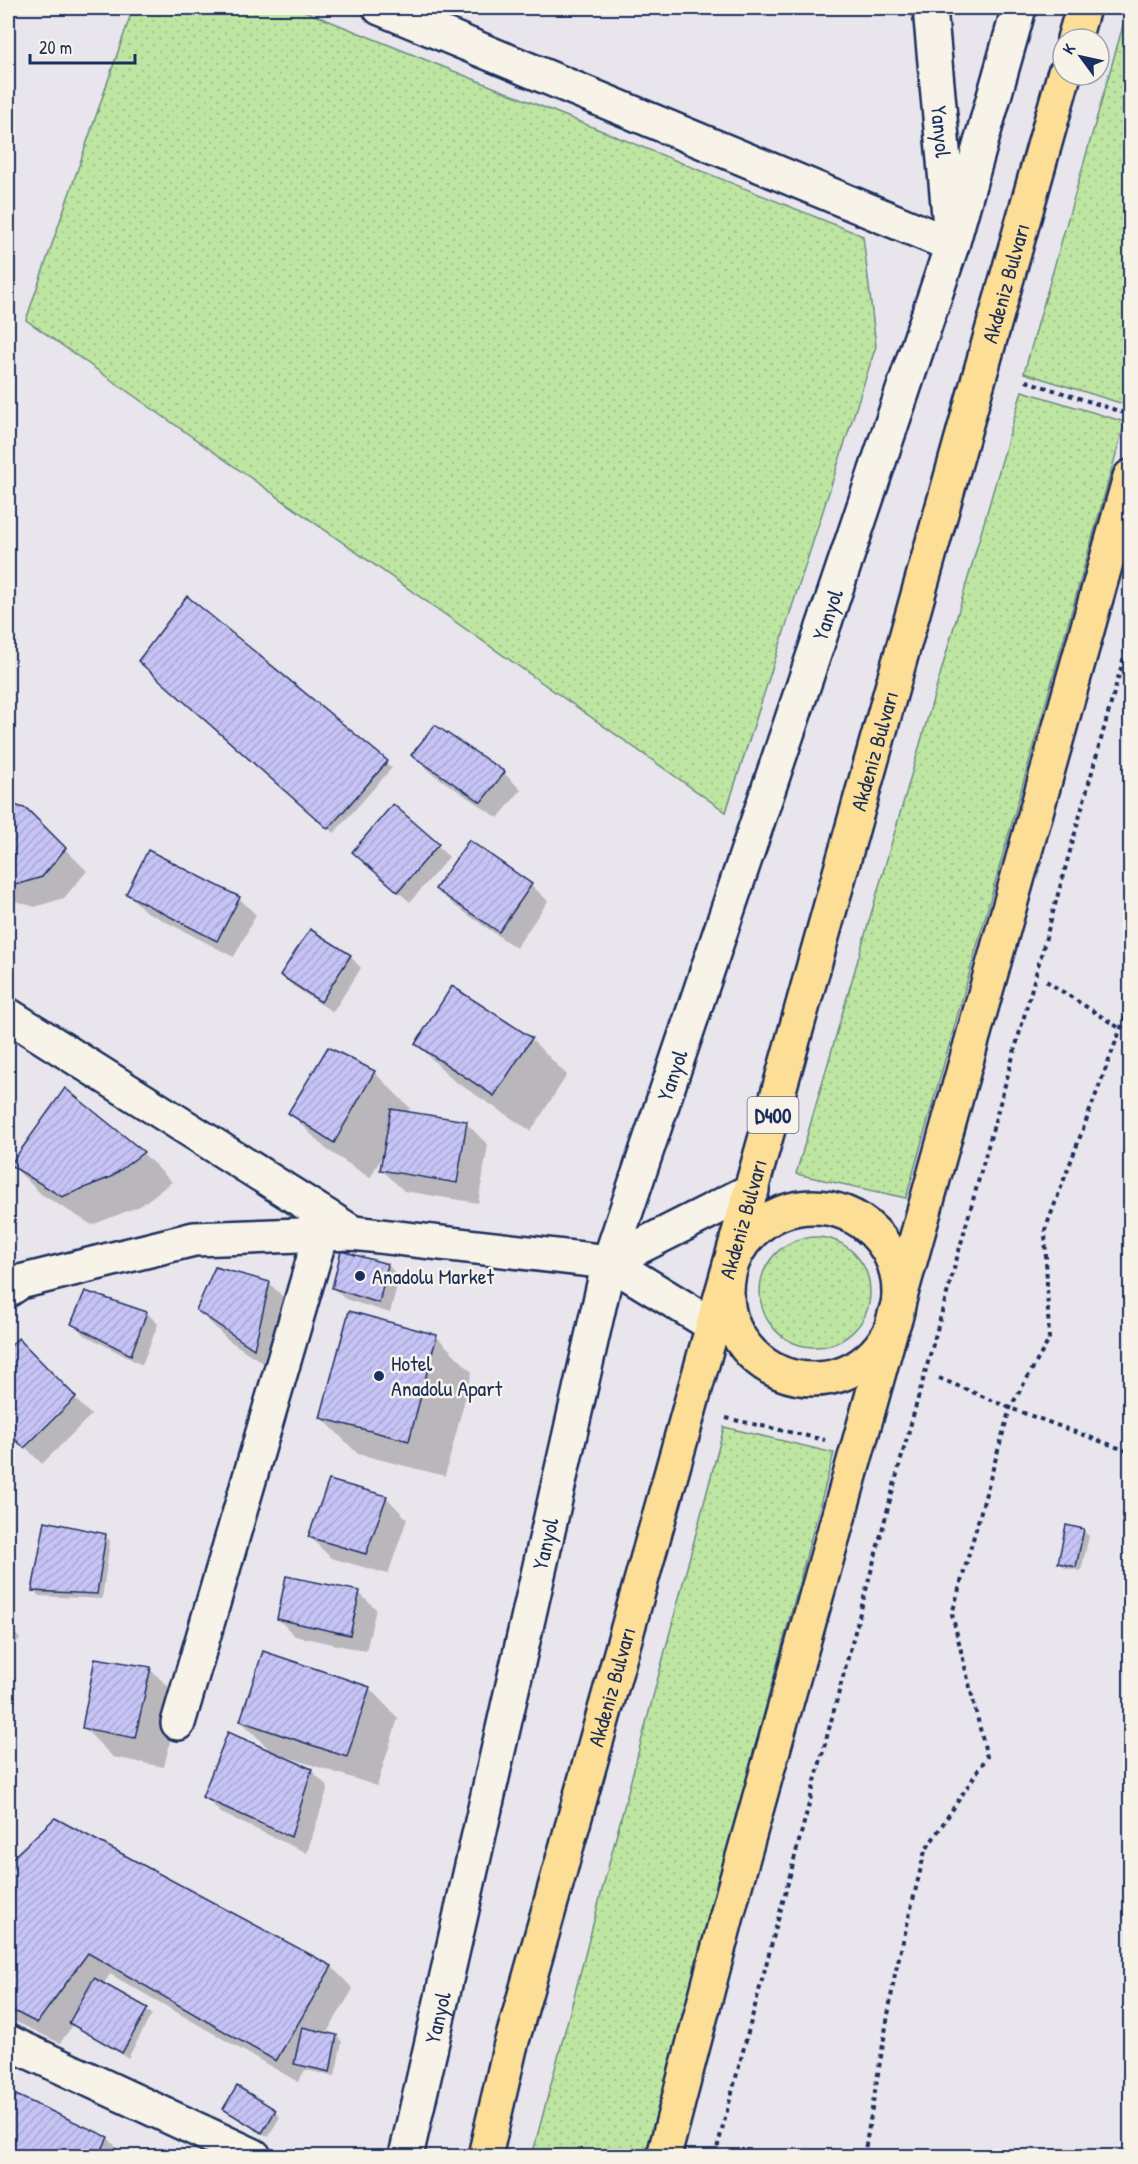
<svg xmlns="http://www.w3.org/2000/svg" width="1138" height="2164" viewBox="0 0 1138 2164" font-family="'Patrick Hand',sans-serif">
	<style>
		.green { fill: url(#green-dots); stroke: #6c8a80; stroke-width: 1.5 }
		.shadow { fill: #0003 }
		.building { fill: url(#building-hatch); stroke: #1b2f5e; stroke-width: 1.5 }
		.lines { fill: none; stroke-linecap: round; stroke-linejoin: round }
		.minor-casing { stroke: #1b2f5e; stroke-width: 38 }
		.highway-casing { stroke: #1b2f5e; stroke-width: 38 }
		.path { stroke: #1b2f5e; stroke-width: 4; stroke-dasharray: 4.5 4.5; stroke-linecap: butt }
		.minor { stroke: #f7f3e8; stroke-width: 33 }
		.highway { stroke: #fdde96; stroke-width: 33 }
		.poi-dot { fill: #1b2f5e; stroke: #f7f3e8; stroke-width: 2 }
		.labels { text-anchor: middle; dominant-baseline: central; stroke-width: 5; stroke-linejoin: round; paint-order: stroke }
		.shield { fill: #f7f3e8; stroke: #5d6a87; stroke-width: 1.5 }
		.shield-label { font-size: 21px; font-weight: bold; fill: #1b2f5e }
		.street-label { font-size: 22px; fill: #1b2f5e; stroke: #f7f3e8 }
		.poi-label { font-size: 22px; fill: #1b2f5e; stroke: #f7f3e8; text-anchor: start }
	</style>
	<defs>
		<pattern id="green-dots" width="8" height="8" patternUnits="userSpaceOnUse" patternTransform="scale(1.5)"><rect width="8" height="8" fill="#bee6a2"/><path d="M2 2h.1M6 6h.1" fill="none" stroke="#a3c68e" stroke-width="1.8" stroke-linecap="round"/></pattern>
		<pattern id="building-hatch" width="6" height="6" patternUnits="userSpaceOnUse" patternTransform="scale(1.5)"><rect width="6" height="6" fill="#c6c3f5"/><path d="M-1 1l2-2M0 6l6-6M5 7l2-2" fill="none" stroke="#aaa8d4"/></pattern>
	</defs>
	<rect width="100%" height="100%" fill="#e8e5ec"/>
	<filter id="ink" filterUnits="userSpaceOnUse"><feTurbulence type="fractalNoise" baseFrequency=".0167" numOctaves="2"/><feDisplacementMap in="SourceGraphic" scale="12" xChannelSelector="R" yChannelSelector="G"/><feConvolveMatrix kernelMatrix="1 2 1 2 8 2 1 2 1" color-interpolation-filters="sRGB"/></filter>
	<g filter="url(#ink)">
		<g class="green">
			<path d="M133 8H297L863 236 876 346 726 812 26 320Z"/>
			<path d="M1128 8H1130V406L1024 373Z"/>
			<path d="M1022 391 1125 422 906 1198 796 1174Z"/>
			<circle cx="815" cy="1292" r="55"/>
			<path d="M724 1427 834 1453 645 2156H532Z"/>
		</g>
		<g class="shadow">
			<path d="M187 599 392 768 334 833 146 666Z"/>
			<path d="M435 727 504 773 521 790 498 818 430 772 413 755Z"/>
			<path d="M8 804 26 810 87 871 64 898 35 907 8 899Z"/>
			<path d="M393 806 449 857 410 902 365 863Z"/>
			<path d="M531 885 548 901 516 948 454 905 437 889Z"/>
			<path d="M128 894 239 898 256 915 234 957 145 911Z"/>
			<path d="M350 956 361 968 333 1012 293 986 282 975Z"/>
			<path d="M531 1039 567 1075 531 1131 453 1080 417 1044Z"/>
			<path d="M374 1072 410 1108 407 1113 466 1123 488 1145 478 1203 404 1191 382 1170 384 1153 370 1178 326 1149 290 1113Z"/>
			<path d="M65 1090 143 1153 172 1182 140 1206 92 1225 41 1194 12 1165Z"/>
			<path d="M388 1265 399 1277 390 1313 345 1299 333 1288Z"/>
			<path d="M216 1269 270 1284 299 1313 284 1377 227 1339 197 1309Z"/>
			<path d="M147 1313 158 1324 142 1365 85 1335 73 1324Z"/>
			<path d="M436 1336 472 1372 445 1476 358 1454 322 1418Z"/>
			<path d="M18 1341 91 1415 42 1464 8 1429V1351Z"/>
			<path d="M386 1497 407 1519 388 1574 331 1558 309 1536Z"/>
			<path d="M1083 1531 1089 1536 1081 1571 1065 1568 1060 1562Z"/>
			<path d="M105 1536 110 1541 102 1599 39 1596 34 1591Z"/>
			<path d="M359 1593 376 1609 366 1651 295 1636 278 1619Z"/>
			<path d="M8 1626 20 1639 8 1650Z"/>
			<path d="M150 1669 180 1698 164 1767 113 1757 83 1727Z"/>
			<path d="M369 1688 398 1718 377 1786 272 1752 241 1721Z"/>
			<path d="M311 1770 328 1787 307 1853 221 1813 204 1796Z"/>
			<path d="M56 1820 332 1967 353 1989 326 2034 337 2036 342 2042 335 2076 305 2070 298 2082 110 1974 103 1985 152 2014 128 2058 73 2025 60 2043 8 2018V1864Z"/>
			<path d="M17 2097 108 2138 124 2156H8V2117Z"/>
			<path d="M225 2108 275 2112 280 2117 268 2137Z"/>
		</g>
		<g class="building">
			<path d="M187 596 388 761 328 829 138 661Z"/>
			<path d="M435 725 505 772 481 802 411 755Z"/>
			<path d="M8 803 27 809 66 848 42 877 12 886 8 885Z"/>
			<path d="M393 804 439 844 398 892 352 852Z"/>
			<path d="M469 840 532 884 499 932 435 889Z"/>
			<path d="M148 850 240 897 217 941 126 894Z"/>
			<path d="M310 929 351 955 321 1002 280 975Z"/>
			<path d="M452 986 532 1038 494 1096 415 1044Z"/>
			<path d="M328 1047 375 1071 334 1143 288 1113Z"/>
			<path d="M65 1088 144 1152 111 1177 62 1197 10 1165Z"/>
			<path d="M391 1109 467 1121 457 1183 380 1170Z"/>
			<path d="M341 1251 388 1264 379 1303 332 1288Z"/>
			<path d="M215 1267 270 1282 254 1349 196 1310Z"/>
			<path d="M85 1291 147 1312 131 1355 71 1324Z"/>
			<path d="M349 1311 437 1335 409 1441 320 1418Z"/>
			<path d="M18 1338 76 1397 24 1448 8 1432V1349Z"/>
			<path d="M329 1480 387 1496 366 1554 308 1537Z"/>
			<path d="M45 1521 106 1534 97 1594 32 1591Z"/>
			<path d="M1066 1525 1084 1529 1076 1567 1058 1563Z"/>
			<path d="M286 1576 360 1591 350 1635 277 1619Z"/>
			<path d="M263 1651 370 1687 347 1757 240 1721Z"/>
			<path d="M95 1658 151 1667 135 1738 82 1728Z"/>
			<path d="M228 1732 312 1769 291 1837 202 1797Z"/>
			<path d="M55 1818 332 1966 276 2061 88 1953 37 2023 8 2008V1862Z"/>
			<path d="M94 1978 148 2008 122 2053 69 2023Z"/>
			<path d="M302 2027 337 2035 330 2072 294 2064Z"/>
			<path d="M237 2086 276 2110 262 2133 223 2109Z"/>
			<path d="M16 2095 108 2137 99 2156H16L8 2152V2114Z"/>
		</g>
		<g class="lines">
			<g class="minor-casing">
				<g id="minor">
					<path d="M380 8 952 245"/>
					<path id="s1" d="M930 8 950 226"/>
					<path d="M8 1015 353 1233"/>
					<path d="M609 1262 752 1190"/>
					<path d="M8 1290 20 1282 194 1239 353 1233 609 1262 714 1326"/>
					<path d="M178 1723 321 1234"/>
					<path d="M8 2042 254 2156"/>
					<path id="s2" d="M406 2156 609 1262 952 245 1019 8"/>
				</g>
			</g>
			<g class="highway-casing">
				<g id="highway">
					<path d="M1074 39 1083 8"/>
					<circle cx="813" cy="1293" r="86"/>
					<path id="s3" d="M485 2156 510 2048 1064 75"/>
					<path d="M664 2156 734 1889 1130 477"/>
				</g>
			</g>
			<g class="path">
				<path d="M1026 381 1128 414"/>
				<path d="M1046 981 1121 1029"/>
				<path d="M939 1378 1010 1408 1130 1452"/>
				<path d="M726 1418 825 1440"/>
				<path d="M715 2156 900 1463 1130 635"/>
				<path d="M864 2156 895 1974 925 1851 987 1757 952 1614 1010 1408 1049 1340 1045 1230 1130 1004"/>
			</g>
			<use href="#minor" class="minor"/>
			<use href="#highway" class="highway"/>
		</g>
	</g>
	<g class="poi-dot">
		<circle cx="360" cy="1276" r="6"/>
		<circle cx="379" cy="1376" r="6"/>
	</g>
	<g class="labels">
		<rect class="shield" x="747.5" y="1097" width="51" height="36" rx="4.5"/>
		<g class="shield-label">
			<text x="773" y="1115">D400</text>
		</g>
		<g class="street-label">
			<text stroke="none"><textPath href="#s1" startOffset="124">Yanyol</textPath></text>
			<text stroke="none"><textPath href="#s3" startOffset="1944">Akdeniz Bulvarı</textPath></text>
			<text stroke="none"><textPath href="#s2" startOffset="1600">Yanyol</textPath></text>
			<text stroke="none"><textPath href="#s3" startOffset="1458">Akdeniz Bulvarı</textPath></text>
			<text stroke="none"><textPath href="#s2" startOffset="1114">Yanyol</textPath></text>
			<text stroke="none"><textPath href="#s3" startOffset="972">Akdeniz Bulvarı</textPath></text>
			<text stroke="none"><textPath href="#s2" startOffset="628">Yanyol</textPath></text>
			<text stroke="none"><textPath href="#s3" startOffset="486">Akdeniz Bulvarı</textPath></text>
			<text stroke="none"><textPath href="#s2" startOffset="142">Yanyol</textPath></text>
		</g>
		<g class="poi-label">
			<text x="372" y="1276">Anadolu Market</text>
			<text x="391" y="1363">Hotel<tspan x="391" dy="25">Anadolu Apart</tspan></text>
		</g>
	</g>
	<rect width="1138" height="2164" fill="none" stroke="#f7f3e8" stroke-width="30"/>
	<rect x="15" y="15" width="1108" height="2134" fill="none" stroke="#1b2f5e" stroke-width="2" filter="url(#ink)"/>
	<g transform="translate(1081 57) rotate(303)"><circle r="28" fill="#f7f3e8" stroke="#9fa5b1" stroke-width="1.5"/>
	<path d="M0-4.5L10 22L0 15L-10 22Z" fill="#1b2f5e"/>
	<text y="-9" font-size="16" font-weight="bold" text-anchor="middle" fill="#1b2f5e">K</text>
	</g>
	<path d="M30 54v9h105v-9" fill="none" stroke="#1b2f5e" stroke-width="3"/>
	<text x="39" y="54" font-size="18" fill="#1b2f5e" stroke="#f7f3e8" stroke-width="4.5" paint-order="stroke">20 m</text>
</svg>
